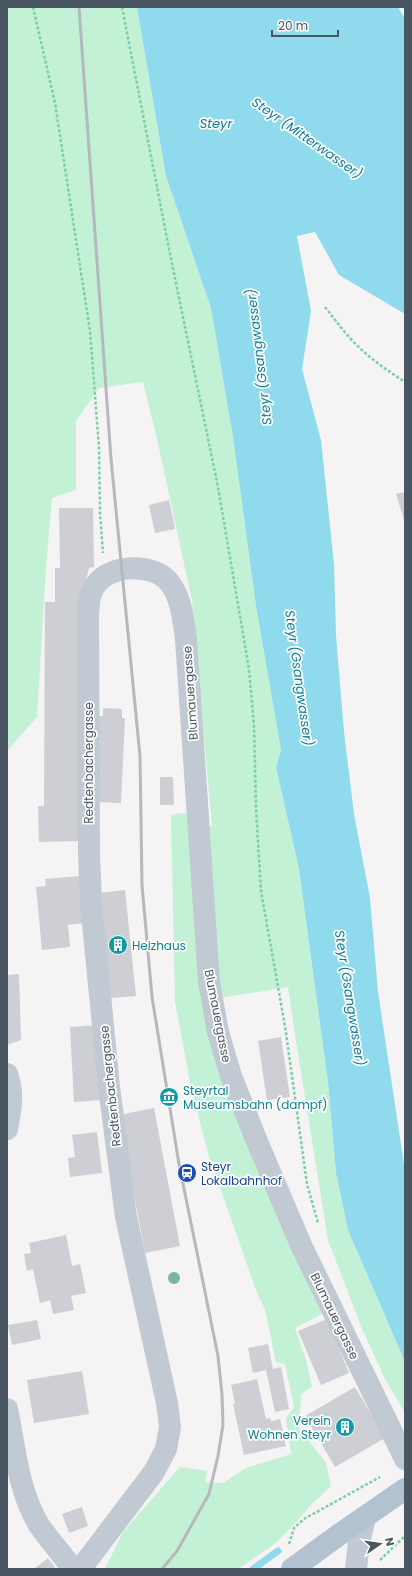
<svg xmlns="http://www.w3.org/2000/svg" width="412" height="1576" viewBox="0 0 412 1576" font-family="Poppins,sans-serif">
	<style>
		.green { fill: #c3f1d5 }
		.water { fill: #90daee }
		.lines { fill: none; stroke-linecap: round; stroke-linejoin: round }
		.stream { stroke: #90daee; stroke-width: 7 }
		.building { fill: #cdcfd5 }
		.path { stroke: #7ad0a6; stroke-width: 2.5; stroke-dasharray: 3 2; stroke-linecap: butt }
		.minor { stroke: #c1cad2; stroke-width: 22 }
		.major { stroke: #b3c2d1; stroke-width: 22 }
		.rail { stroke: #b5b8bd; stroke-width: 3 }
		.major-bridge { stroke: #b3c2d1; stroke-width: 22 }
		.tree { fill: #7bb799 }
		.labels { text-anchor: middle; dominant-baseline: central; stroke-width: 3.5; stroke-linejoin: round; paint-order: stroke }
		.street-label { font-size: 12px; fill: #4a5661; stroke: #fff }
		.culture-label { font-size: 12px; fill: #0d838f; stroke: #fff; text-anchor: start }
		.transit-label { font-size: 12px; fill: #164399; stroke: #fff; text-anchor: start }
		.water-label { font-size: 13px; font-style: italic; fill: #0c7c9b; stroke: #fff }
	</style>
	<rect width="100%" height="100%" fill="#f5f3f3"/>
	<path class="green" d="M7 7H137L166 176 211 308 233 437 256 606 281 750 276 767 299 869 328 1082 336 1173 348 1230 405 1362V1413L384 1377 360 1324 328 1240 295 1035 288 987 207 1000 232 1099 322 1314 295 1328 306 1360 312 1386 301 1395 299 1428 326 1463 331 1486 309 1507 300 1518 277 1542 238 1569H105L123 1532 180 1467 207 1471 205 1482 223 1483 246 1468 291 1454 286 1418 294 1407 285 1364 276 1362 265 1309 257 1293 208 1153 190 1082 175 1002 171 815 181 813 191 814 192 830 212 826 192 601 158 443 143 382 99 388 76 421V490L52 498 46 567 37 717 7 751Z"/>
	<path class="water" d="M137 7H398L405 19V314L339 275 315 232 297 236 311 311 302 369 321 440 334 564 336 635 344 732 354 814 370 898 378 992 405 1171V1362L348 1230 336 1173 328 1082 299 869 276 767 281 750 256 606 233 437 211 308 166 176Z"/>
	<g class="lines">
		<path class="stream" d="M253 1569 278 1551"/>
	</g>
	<g class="building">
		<path d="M405 492V523L396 494Z"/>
		<path d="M169 500 175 529 155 533 149 505Z"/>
		<path d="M59 508H93L94 567 89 568 80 602 81 841 39 842 38 806H44L45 602H55V568H60Z"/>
		<path d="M103 708 122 709V718H125L121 803 97 802 99 716H103Z"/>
		<path d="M160 777H173L174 805H160Z"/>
		<path d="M79 876 84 923 68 925 70 947 42 950 36 887 46 886 45 879Z"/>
		<path d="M125 890 136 996 110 998 99 893Z"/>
		<path d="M19 974 21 1040 7 1045V975Z"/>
		<path d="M97 1025 102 1100 74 1102 70 1027Z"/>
		<path d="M281 1037 290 1097 267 1100 258 1041Z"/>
		<path d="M154 1108 180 1246 145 1253 119 1115Z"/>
		<path d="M97 1132 102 1173 70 1177 68 1158 75 1157 72 1135Z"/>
		<path d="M66 1235 72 1266 80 1264 86 1293 71 1296 74 1310 53 1314 50 1300 40 1303 33 1269 27 1271 24 1254 31 1253 29 1243Z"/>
		<path d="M327 1319 349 1373 321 1385 298 1331Z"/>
		<path d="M37 1320 41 1339 12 1345 8 1325Z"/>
		<path d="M268 1344 273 1369 281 1367 289 1409 275 1412 266 1370 253 1373 248 1348Z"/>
		<path d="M82 1371 89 1414 34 1423 27 1380Z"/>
		<path d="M257 1379 266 1419 270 1418 271 1421 280 1419 286 1446 244 1455 233 1404 235 1403 231 1385Z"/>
		<path d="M355 1387 385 1438 335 1467 305 1416Z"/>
		<path d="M82 1507 88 1526 69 1533 62 1514Z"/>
		<path d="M48 1558 56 1569H34Z"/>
	</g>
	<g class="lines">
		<g class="path">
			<path d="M33 7 55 103 90 331 99 447 100 513 103 553"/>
			<path d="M122 7 170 254 218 487 249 669 254 726 256 808 261 891 285 1026 307 1184 318 1223"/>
			<path d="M325 307C333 317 340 327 349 337 365 355 385 369 405 382"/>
			<path d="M289 1544 294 1528 304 1519 380 1477"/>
			<path d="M380 1560 405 1536"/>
		</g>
		<g class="minor">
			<path d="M7 1074C14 1093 11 1109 7 1129"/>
			<path d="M7 1409C15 1447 18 1491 39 1525 49 1540 62 1554 73 1569"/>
			<path d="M78 1569 85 1563 154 1472 166 1449 170 1427 167 1403 126 1217 109 1087 91 903 89 854 88 614C89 603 89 592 97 583 112 564 153 563 169 582 182 598 183 620 186 639L209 982 218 1032 231 1076 256 1139 301 1245 405 1459"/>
			<path d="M356 1569 359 1542 365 1518"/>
		</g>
		<path class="major" d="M340 1534 405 1489"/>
		<path class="rail" d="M79 7 111 459 140 756 142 885 152 997 179 1164 218 1356 222 1395 223 1425 218 1456 209 1494 177 1551 162 1569"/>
		<path class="major-bridge" d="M292 1569 340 1534"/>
	</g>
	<circle class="tree" cx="174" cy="1278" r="6"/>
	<defs>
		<g id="building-disc" transform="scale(1)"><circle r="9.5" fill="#0f9aa8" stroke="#fff"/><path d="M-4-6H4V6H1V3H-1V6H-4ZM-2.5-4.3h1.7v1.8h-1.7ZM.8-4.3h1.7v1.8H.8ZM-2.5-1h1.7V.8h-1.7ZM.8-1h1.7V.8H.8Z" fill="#fff"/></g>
		<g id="museum-disc" transform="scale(1)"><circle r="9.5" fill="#0f9aa8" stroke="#fff"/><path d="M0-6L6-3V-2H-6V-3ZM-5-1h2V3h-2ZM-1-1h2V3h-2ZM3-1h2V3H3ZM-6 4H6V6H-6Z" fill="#fff"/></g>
		<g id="station-disc" transform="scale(1)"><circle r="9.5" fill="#1a4fb4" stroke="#fff"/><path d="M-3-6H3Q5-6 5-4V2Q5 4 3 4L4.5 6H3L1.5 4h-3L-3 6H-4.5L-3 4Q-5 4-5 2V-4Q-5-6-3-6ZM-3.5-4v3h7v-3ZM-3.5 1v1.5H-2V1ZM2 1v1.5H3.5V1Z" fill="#fff"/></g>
	</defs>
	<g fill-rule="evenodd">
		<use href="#building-disc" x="118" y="945"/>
		<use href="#museum-disc" x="169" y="1097"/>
		<use href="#station-disc" x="187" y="1173"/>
		<use href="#building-disc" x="345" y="1427"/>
	</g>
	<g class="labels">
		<g class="street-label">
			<text transform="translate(190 693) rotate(-94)">Blumauergasse</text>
			<text transform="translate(88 763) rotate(-90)">Redtenbachergasse</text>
			<text transform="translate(218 1016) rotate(79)">Blumauergasse</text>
			<text transform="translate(110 1086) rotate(-96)">Redtenbachergasse</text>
			<text transform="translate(335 1316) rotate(64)">Blumauergasse</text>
		</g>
		<g class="culture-label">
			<text x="132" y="945">Heizhaus</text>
			<text x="183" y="1090">Steyrtal<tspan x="183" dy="14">Museumsbahn (dampf)</tspan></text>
			<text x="331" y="1420" text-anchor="end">Verein<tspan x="331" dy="14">Wohnen Steyr</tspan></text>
		</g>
		<g class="transit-label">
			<text x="201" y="1166">Steyr<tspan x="201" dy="14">Lokalbahnhof</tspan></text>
		</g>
		<g class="water-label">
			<text x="216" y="123">Steyr</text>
			<text transform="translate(307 138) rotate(35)">Steyr (Mitterwasser)</text>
			<text transform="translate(259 357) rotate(-97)">Steyr (Gsangwasser)</text>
			<text transform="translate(299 678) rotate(82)">Steyr (Gsangwasser)</text>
			<text transform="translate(350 998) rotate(81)">Steyr (Gsangwasser)</text>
		</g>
	</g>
	<rect width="412" height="1576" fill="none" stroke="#4a5661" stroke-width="16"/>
	<g transform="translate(380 1544) rotate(77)" stroke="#ffffff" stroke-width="3" paint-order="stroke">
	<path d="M0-3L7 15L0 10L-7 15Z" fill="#4a5661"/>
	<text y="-6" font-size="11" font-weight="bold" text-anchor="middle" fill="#4a5661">N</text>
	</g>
	<path d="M272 30v6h66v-6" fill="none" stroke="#4a5661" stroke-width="2"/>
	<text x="278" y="30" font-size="12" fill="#4a5661" stroke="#ffffff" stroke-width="3" paint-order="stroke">20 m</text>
</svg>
